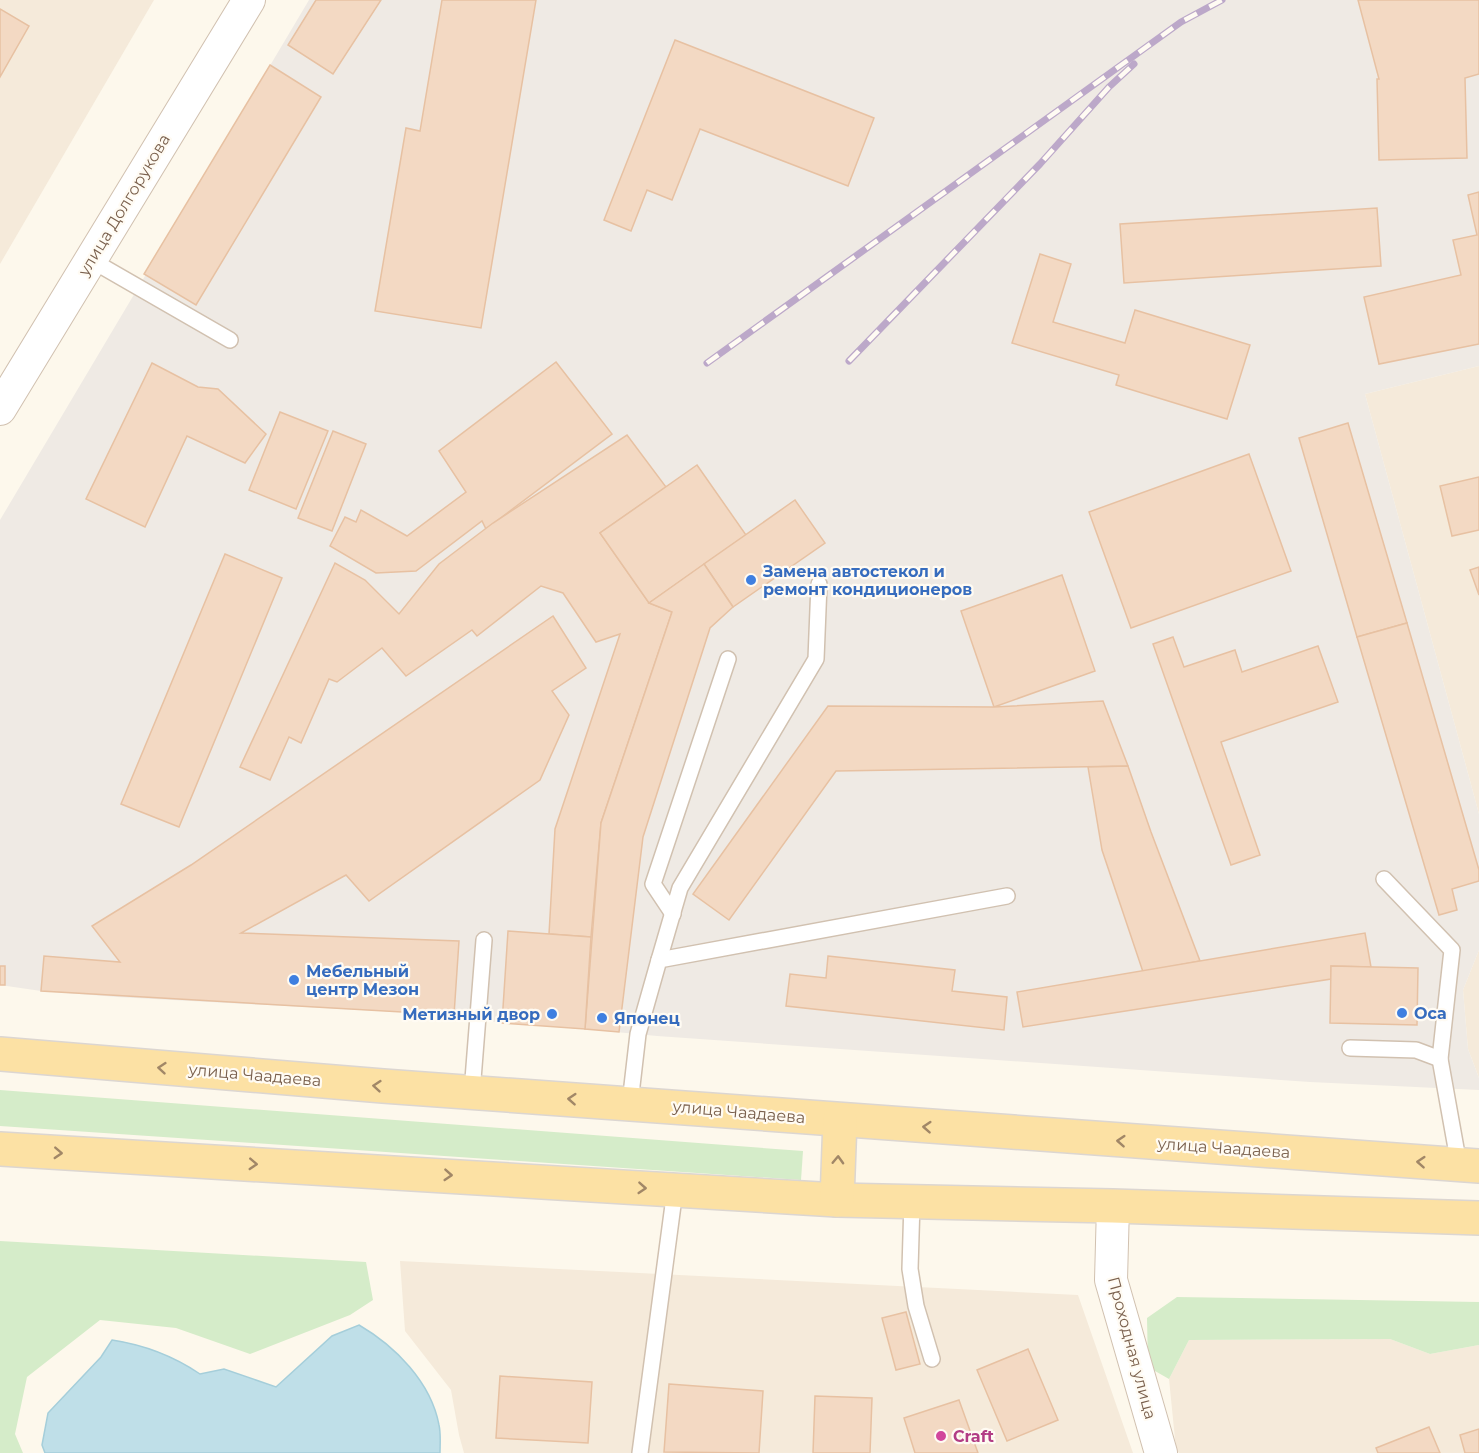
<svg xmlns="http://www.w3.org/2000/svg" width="1479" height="1453" viewBox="0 0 1479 1453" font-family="Montserrat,sans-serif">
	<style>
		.residential { fill: #f5eada }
		.industrial { fill: #efeae4 }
		.green { fill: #d5ecc9 }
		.water { fill: #bfdfe8; stroke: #a5ceda; stroke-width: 1.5 }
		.building { fill: #f3d9c3; stroke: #e7c1a2; stroke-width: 1.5 }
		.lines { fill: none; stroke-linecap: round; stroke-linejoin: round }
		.service-casing { stroke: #d1c1b0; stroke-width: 18 }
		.minor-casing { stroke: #d1c1b0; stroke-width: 34 }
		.primary-casing { stroke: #dcd6d1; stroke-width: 36 }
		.service { stroke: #fff; stroke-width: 15 }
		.minor { stroke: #fff; stroke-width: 32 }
		.primary { stroke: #fce1a4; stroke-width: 33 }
		.rail-casing { stroke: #bca8c9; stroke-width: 7 }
		.rail { stroke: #fffbf3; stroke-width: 4.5; stroke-dasharray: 14; stroke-linecap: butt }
		.oneway { stroke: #a18767 }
		.shop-dot { fill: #3f7fe0; stroke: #fffbf3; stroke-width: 2 }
		.hotel-dot { fill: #d1479c; stroke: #fffbf3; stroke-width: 2 }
		.labels { text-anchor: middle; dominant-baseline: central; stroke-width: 4.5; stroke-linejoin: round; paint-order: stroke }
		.street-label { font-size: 16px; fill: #7a604d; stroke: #fffbf3 }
		.shop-label { font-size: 16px; font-weight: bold; fill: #366cbe; stroke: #fffbf3; text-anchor: start }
		.hotel-label { font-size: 16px; font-weight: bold; fill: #b23c85; stroke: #fffbf3; text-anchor: start }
	</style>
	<rect width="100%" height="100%" fill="#fdf8ec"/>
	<g class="residential">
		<path d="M0 0H154L0 264Z"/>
		<path d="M1479 366V814L1365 394Z"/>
		<path d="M1479 950V1078L1468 1049 1463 990Z"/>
		<path d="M400 1261 1078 1295 1133 1453H464L459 1435 451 1390 405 1331Z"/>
		<path d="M1390 1339 1430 1354 1479 1345V1453H1179L1176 1449 1169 1379 1189 1340Z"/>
	</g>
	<path class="industrial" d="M309 0H1479V366L1365 394 1479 814V950L1463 990 1468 1049 1479 1078V1090L1310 1082 657 1036 585 1029 502 1023 454 1015 117 997 41 991 0 985V520Z"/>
	<g class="green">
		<path d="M0 1090 803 1151 801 1180 0 1126Z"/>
		<path d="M0 1241 366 1262 373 1300 350 1315 250 1354 176 1328 100 1320 27 1377 15 1434 23 1453H0Z"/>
		<path d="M1177 1297 1479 1302V1345L1430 1354 1390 1339 1189 1340 1169 1379 1148 1367 1147 1318Z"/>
	</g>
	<path class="water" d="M359 1325C395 1346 431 1382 439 1425 441 1434 440 1444 440 1453H45L42 1445 48 1413 101 1357 112 1340C145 1345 172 1355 200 1374L224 1369 276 1387 332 1336Z"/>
	<g class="building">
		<path d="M316 0H381L333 74 288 45Z"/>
		<path d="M442 0H536L481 328 375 311 406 128 420 131Z"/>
		<path d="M1358 0H1479V74L1465 78 1467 158 1379 160 1377 79H1379Z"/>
		<path d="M0 9 29 26 0 77Z"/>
		<path d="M675 40 874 118 848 186 700 129 672 200 647 190 631 231 604 220Z"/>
		<path d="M270 65 321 97 196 305 144 274Z"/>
		<path d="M1479 192V344L1379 364 1364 297 1461 275 1453 240 1477 235 1468 195Z"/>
		<path d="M1377 208 1381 266 1124 283 1120 224Z"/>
		<path d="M1040 254 1071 264 1053 322 1125 343 1135 310 1250 345 1227 419 1116 385 1119 375 1012 343Z"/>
		<path d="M556 362 612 434 486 529 482 521 416 571 376 573 330 546 345 517 356 522 361 510 407 536 466 492 439 451Z"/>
		<path d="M152 363 198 387 218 389 266 434 245 463 187 436 145 527 86 499Z"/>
		<path d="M280 412 328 431 296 509 249 490Z"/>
		<path d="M1348 423 1407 623 1357 637 1299 438Z"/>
		<path d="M333 431 366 444 332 531 298 518Z"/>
		<path d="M627 435 666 487 600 533 649 603 672 612 601 823 591 937 549 934 555 829 620 634 596 642 563 593 541 586 477 636 472 630 406 676 382 648 337 682 329 679 301 743 289 737 270 780 240 767 335 563 365 580 399 614 439 564 493 523Z"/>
		<path d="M1249 454 1291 571 1131 628 1089 512Z"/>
		<path d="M697 465 746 535 649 603 600 533Z"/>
		<path d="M1479 477V530L1452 536 1440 486Z"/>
		<path d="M795 500 825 543 733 607 704 564Z"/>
		<path d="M225 554 282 578 179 827 121 804Z"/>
		<path d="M704 564 733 607 710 628 643 837 619 1032 585 1029 601 823 672 612 649 603Z"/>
		<path d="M1479 567V595L1470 570Z"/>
		<path d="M1062 575 1095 671 994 707 961 611Z"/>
		<path d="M553 616 586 668 552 691 569 715 540 780 369 901 346 875 241 933 459 941 454 1015 41 991 44 956 120 962 92 926 191 865Z"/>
		<path d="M1407 623 1479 870V881L1452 889 1457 910 1439 915 1357 637Z"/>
		<path d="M1173 637 1184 667 1235 650 1242 672 1318 646 1338 702 1221 742 1260 855 1231 865 1153 644Z"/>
		<path d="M1103 701 1128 766 836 771 729 920 693 894 828 706 994 707Z"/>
		<path d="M1128 766 1151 832 1200 961 1143 972 1102 850 1088 767Z"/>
		<path d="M508 931 591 937 585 1029 502 1023Z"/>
		<path d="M1365 933 1371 967 1331 966V979L1023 1027 1017 992Z"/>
		<path d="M828 956 955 970 952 991 1007 997 1004 1030 786 1006 790 974 826 978Z"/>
		<rect x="0" y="966" width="5" height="19"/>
		<path d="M1331 966 1418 968 1417 1025 1330 1023Z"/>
		<path d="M906 1312 920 1364 896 1370 882 1318Z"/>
		<path d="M1028 1349 1058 1420 1007 1441 977 1370Z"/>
		<path d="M500 1376 592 1382 588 1443 496 1438Z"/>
		<path d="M669 1384 763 1391 759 1453 664 1452Z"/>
		<path d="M815 1396 872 1398 870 1453H813Z"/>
		<path d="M959 1400 978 1453H915L904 1418Z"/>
		<path d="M1429 1427 1440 1453H1378L1376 1448Z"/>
		<path d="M1479 1429V1453H1465L1460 1435Z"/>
	</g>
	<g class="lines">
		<g class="service-casing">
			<g id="service">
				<path d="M91 260 230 340"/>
				<path d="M1384 879 1452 950 1440 1059 1459 1165"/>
				<path d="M673 914 653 884 728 659"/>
				<path d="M659 960 680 888 816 659 819 584"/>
				<path d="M1350 1048 1416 1050 1440 1059"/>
				<path d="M472 1092 484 940"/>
				<path d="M630 1103 638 1034 659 960 1007 896"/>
				<path d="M912 1202 910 1269 916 1306 932 1359"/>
				<path d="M640 1453 675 1190"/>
			</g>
		</g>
		<g class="minor-casing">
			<g id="minor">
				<path d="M0 409 249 0"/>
				<path d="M1113 1206 1111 1280 1161 1453"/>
			</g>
		</g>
		<g class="primary-casing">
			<g id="primary">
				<path d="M0 1054 383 1086 1479 1166"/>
				<path d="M0 1149 837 1200 1113 1206 1479 1218"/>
				<path d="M837 1200 840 1120"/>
			</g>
		</g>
		<use href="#service" class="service"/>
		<use href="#minor" class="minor"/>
		<use href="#primary" class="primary"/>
		<g class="rail-casing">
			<g id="rail">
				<path d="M849 361 1040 164 1109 87 1134 64"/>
				<path d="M707 363 1181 22 1222 0"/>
			</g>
		</g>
		<use href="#rail" class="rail"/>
	</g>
	<defs><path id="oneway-chevron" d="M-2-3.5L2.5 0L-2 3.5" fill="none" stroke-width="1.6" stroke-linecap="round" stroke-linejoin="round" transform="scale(1.5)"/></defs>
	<g class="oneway">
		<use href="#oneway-chevron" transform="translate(162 1068) rotate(-175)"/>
		<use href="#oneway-chevron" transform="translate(377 1086) rotate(-175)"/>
		<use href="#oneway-chevron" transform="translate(572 1099) rotate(-176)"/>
		<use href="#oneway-chevron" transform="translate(927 1127) rotate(-176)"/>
		<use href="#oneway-chevron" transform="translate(1121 1141) rotate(-176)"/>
		<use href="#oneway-chevron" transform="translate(58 1153) rotate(3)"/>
		<use href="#oneway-chevron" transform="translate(838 1160) rotate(-88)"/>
		<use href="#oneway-chevron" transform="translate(1421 1162) rotate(-176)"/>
		<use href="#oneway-chevron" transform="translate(253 1164) rotate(3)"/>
		<use href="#oneway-chevron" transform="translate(448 1175) rotate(4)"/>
		<use href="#oneway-chevron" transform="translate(642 1188) rotate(4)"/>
	</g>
	<g class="shop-dot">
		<circle cx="751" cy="580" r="6"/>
		<circle cx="294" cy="980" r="6"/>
		<circle cx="1402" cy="1013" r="6"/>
		<circle cx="552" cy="1014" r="6"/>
		<circle cx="602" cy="1018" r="6"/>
	</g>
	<circle class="hotel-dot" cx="941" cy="1436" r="6"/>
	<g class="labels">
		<g class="street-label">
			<text transform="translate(124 205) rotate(-59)">улица Долгорукова</text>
			<text transform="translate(255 1075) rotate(5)">улица Чаадаева</text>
			<text transform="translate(739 1112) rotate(5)">улица Чаадаева</text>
			<text transform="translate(1224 1148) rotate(4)">улица Чаадаева</text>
			<text transform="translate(1132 1348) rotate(75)">Проходная улица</text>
		</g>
		<g class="shop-label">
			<text x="763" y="571">Замена автостекол и<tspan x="763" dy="18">ремонт кондиционеров</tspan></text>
			<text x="306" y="971">Мебельный<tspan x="306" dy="18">центр Мезон</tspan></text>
			<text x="1414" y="1013">Оса</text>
			<text x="540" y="1014" text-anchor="end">Метизный двор</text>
			<text x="614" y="1018">Японец</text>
		</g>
		<g class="hotel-label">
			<text x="953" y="1436">Craft</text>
		</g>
	</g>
</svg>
